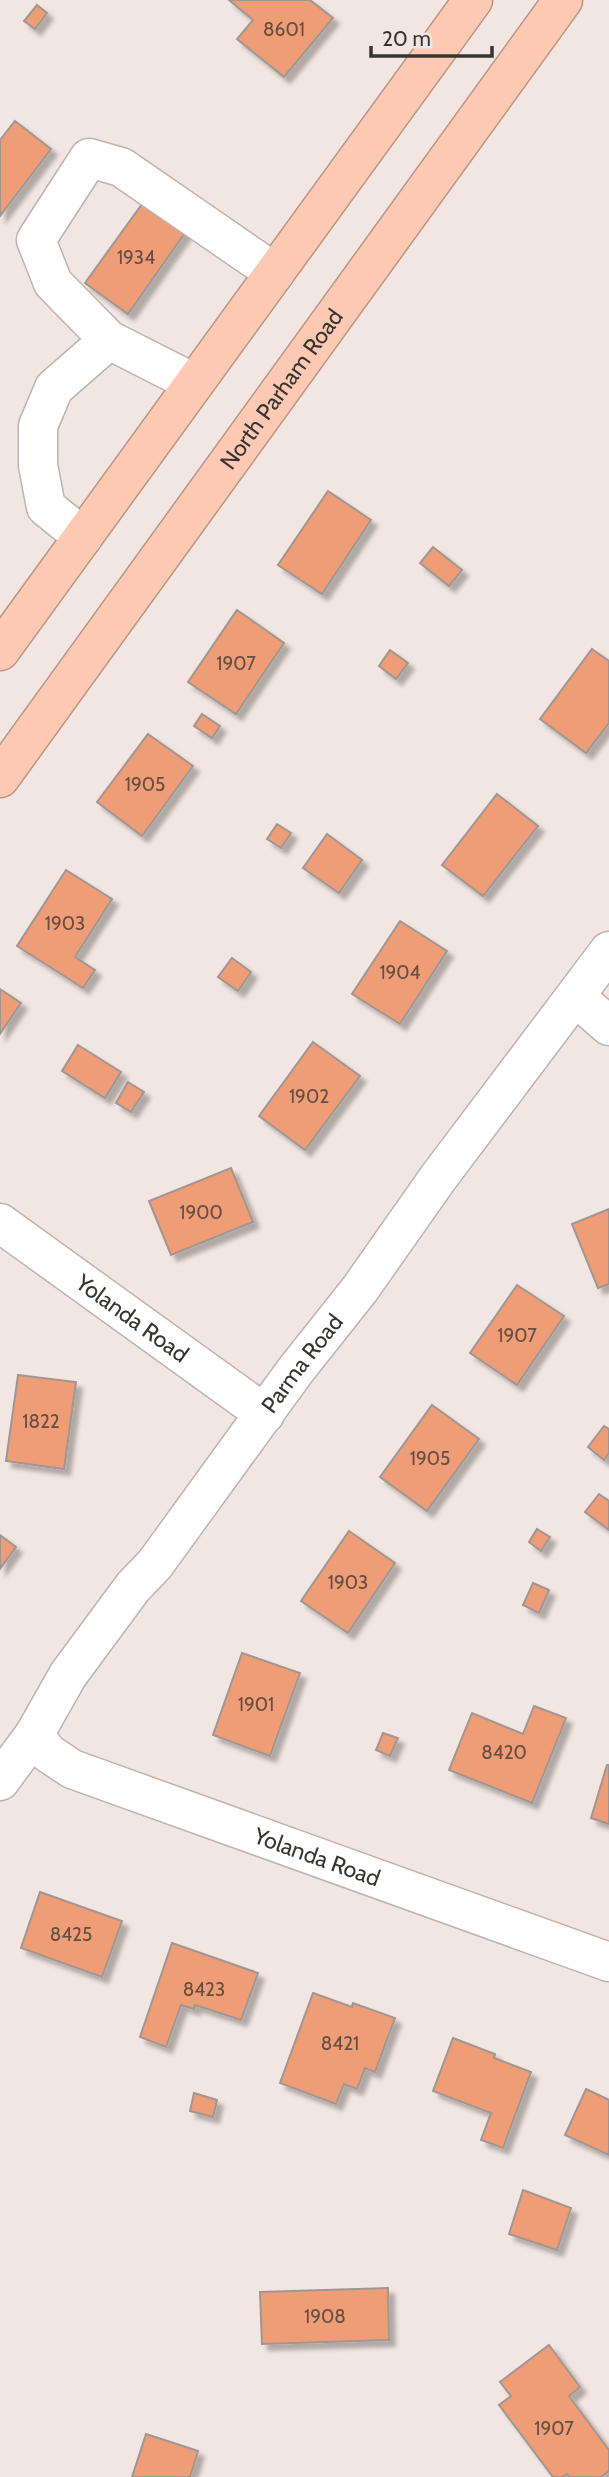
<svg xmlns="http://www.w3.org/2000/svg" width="609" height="2477" viewBox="0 0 609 2477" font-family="Cabin,sans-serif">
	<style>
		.building { fill: #ef9d77; stroke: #a09692; stroke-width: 2; filter: url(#shadow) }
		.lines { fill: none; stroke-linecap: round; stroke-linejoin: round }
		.minor-casing { stroke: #beb3af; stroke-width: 41 }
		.highway-casing { stroke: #b89585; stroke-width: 41 }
		.minor { stroke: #fff; stroke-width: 38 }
		.highway { stroke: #fdc9b2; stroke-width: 38 }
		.labels { text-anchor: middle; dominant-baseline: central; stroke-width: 6; stroke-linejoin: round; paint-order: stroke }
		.number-label { font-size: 19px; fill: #664e43 }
		.street-label { font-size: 23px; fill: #383432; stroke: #f1e6e1 }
	</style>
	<defs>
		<filter id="shadow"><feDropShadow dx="6" dy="6" stdDeviation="2" flood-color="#0004"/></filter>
	</defs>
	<rect width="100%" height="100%" fill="#f1e6e1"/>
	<g class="building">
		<path d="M229 0H310L333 18 284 77 237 39 253 20Z"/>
		<path d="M37 5 47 13 35 29 24 21Z"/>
		<path d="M15 121 51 149 0 216V140Z"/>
		<path d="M145 200 187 230 128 314 85 283Z"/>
		<path d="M328 491 371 520 322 594 278 565Z"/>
		<path d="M433 547 462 570 449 586 420 563Z"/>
		<path d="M237 610 284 643 236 714 188 682Z"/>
		<path d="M592 649 609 661V723L586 753 540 719Z"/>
		<path d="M390 650 408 663 396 679 379 666Z"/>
		<path d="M202 714 220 726 212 738 194 726Z"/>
		<path d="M148 734 193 766 142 836 97 802Z"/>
		<path d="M497 794 538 826 483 896 442 865Z"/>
		<path d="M277 824 291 833 281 848 267 839Z"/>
		<path d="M327 834 362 860 339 893 303 868Z"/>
		<path d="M66 870 112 899 75 957 95 970 83 988 17 946Z"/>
		<path d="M400 921 447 951 400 1024 352 994Z"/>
		<path d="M232 958 251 972 238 991 218 977Z"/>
		<path d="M0 989 21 1003 0 1034Z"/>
		<path d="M313 1042 360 1076 305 1150 259 1116Z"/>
		<path d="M78 1045 121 1072 105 1098 62 1071Z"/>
		<path d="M128 1082 144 1092 131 1112 116 1103Z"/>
		<path d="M231 1168 253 1222 171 1255 149 1201Z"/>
		<path d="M609 1209V1284L598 1288 572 1224Z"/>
		<path d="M517 1285 564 1316 517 1385 470 1353Z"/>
		<path d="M18 1375 76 1382 64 1469 6 1461Z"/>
		<path d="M432 1405 479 1439 427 1511 380 1477Z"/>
		<path d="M604 1426 609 1429V1453L604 1460 588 1447Z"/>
		<path d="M599 1494 609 1501V1530L585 1512Z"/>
		<path d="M537 1529 550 1537 541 1551 529 1542Z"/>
		<path d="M349 1531 395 1563 348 1633 301 1601Z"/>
		<path d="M0 1535 16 1547 0 1569Z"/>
		<path d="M533 1583 549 1590 539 1613 523 1605Z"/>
		<path d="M242 1653 300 1673 270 1756 213 1735Z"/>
		<path d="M534 1706 566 1718 532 1803 449 1770 472 1713 523 1734Z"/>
		<path d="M383 1733 398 1738 390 1756 376 1750Z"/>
		<path d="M607 1765H609V1824L591 1818Z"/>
		<path d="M40 1892 122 1921 102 1977 21 1948Z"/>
		<path d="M172 1943 258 1973 241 2020 195 2005 194 2009 181 2005 166 2047 140 2037Z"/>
		<path d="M313 1993 352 2007 353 2003 395 2018 375 2072 365 2068 357 2089 344 2084 336 2104 280 2083Z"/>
		<path d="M453 2038 495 2054 494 2058 531 2072 503 2148 481 2140 491 2113 433 2091Z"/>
		<path d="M586 2089 609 2100V2155L565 2135Z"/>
		<path d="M194 2093 217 2100 213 2117 190 2111Z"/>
		<path d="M523 2190 571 2208 557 2250 509 2234Z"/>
		<path d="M388 2288 389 2340 262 2344 260 2292Z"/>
		<path d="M549 2345 580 2387 569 2396 609 2450V2471L601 2477H569L567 2474 563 2477H553L499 2405 511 2396 500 2382Z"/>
		<path d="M146 2434 198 2451 190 2477H132Z"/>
	</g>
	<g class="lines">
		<g class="minor-casing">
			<g id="minor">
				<path d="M194 383 109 340 53 283 36 240 89 158 121 167 275 273"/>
				<path d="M83 537 46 507 38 465V426L54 388 109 340"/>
				<path d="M576 997 609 1026"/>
				<path id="s1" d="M0 1223 265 1414"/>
				<path id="s2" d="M34 1735 48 1753 72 1769 609 1962"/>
				<path id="s3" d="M0 1781 34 1735 68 1675 133 1587 155 1564 295 1371 360 1289 438 1178 609 951"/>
			</g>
		</g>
		<g class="highway-casing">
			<g id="highway">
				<path d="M0 651 473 0"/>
				<path id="s4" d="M0 778 563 0"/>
			</g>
		</g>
		<use href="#minor" class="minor"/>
		<use href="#highway" class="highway"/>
	</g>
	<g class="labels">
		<g class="number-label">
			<text x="284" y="29">8601</text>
			<text x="136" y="257">1934</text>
			<text x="236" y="663">1907</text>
			<text x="145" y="784">1905</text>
			<text x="65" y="923">1903</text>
			<text x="400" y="972">1904</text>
			<text x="309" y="1096">1902</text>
			<text x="201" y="1212">1900</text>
			<text x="517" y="1335">1907</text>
			<text x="41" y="1421">1822</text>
			<text x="430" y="1458">1905</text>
			<text x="348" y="1582">1903</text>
			<text x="256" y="1704">1901</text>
			<text x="504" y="1752">8420</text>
			<text x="71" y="1934">8425</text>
			<text x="204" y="1989">8423</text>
			<text x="340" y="2043">8421</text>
			<text x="325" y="2316">1908</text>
			<text x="554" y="2428">1907</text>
		</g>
		<g class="street-label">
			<text stroke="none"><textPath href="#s4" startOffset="480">North Parham Road</textPath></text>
			<text stroke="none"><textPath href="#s1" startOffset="163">Yolanda Road</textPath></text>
			<text stroke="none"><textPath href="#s3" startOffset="516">Parma Road</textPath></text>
			<text stroke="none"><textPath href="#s2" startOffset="312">Yolanda Road</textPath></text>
		</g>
	</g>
	<path d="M371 46v10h121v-10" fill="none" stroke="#383432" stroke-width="3.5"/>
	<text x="382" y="46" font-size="21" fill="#383432" stroke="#f1e6e1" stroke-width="5" paint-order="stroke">20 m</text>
</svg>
